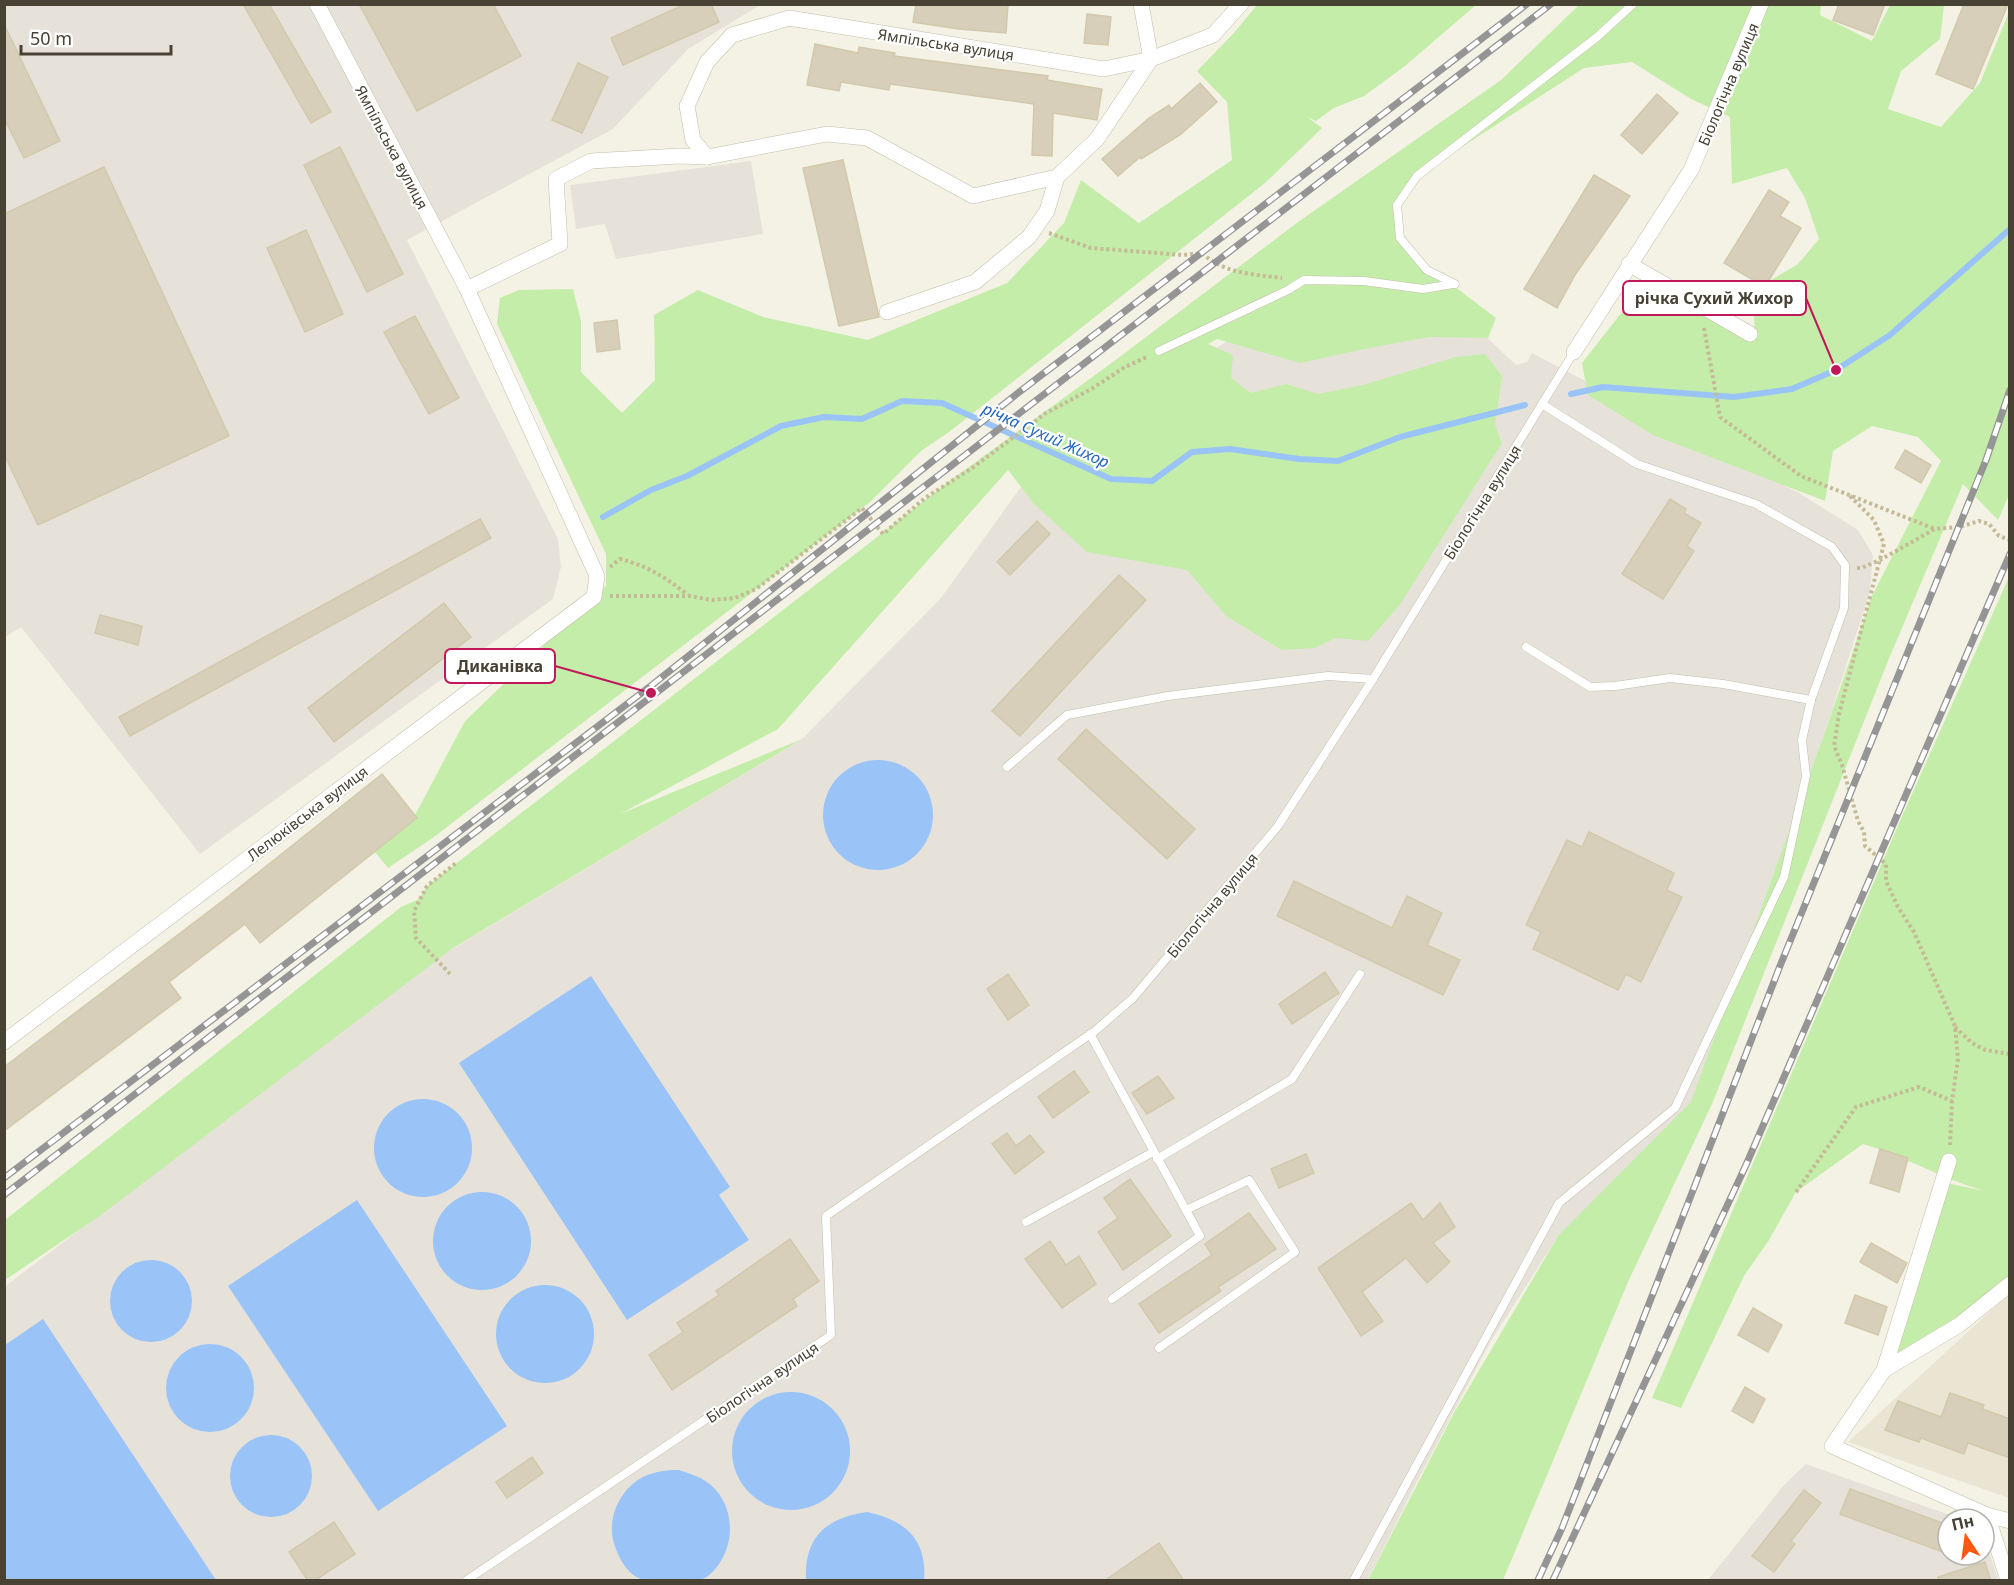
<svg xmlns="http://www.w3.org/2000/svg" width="2014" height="1585" viewBox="0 0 2014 1585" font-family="'Noto Sans',sans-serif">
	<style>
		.residential { fill: #e9e5d2 }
		.industrial { fill: #e6e2da }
		.green { fill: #c4eda9 }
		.water { fill: #9ac4f7 }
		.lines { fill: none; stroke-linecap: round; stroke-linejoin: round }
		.stream { stroke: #9ac4f7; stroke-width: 6 }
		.building { fill: #d7cfb9; stroke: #d2c9ab; stroke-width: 1.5 }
		.service-casing { stroke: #c3bea9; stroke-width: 9 }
		.minor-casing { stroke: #c3bea9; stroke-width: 16 }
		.path { stroke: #c4ba96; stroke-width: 4; stroke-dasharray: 3 3; stroke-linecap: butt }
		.service { stroke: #fff; stroke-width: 8 }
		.minor { stroke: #fff; stroke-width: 15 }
		.rail-casing { stroke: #959595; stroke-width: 7 }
		.rail { stroke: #fff; stroke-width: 4.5; stroke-dasharray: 14; stroke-linecap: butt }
		.labels { text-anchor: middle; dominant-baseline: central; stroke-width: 4.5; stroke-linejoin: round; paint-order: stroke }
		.street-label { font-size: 15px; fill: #474234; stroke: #fff }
		.water-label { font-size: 16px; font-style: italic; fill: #2266bd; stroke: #fff }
		.leader { fill: none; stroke: #c2185b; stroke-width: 2 }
		.callout-dot { fill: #c2185b; stroke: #fff; stroke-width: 2 }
		.callout { fill: #fff; stroke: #c2185b; stroke-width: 2 }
		.callout-label { font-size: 16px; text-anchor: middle; font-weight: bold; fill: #474234 }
	</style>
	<rect width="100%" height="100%" fill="#f4f2e5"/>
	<path class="residential" d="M2009 1294V1498L1848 1442Z"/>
	<g class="industrial">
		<path d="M5 5H760L688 49 613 129 407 240 558 539 561 567 553 599 200 854 21 627 5 637Z"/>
		<path d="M751 161 763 234 616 259 605 224 576 229 570 185Z"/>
		<path d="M1314 289 1447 300 1516 365 1527 362 1532 353 1799 493 1858 530 1873 555 1870 591 1825 732 1698 1094 1630 1174 1558 1236 1491 1341 1411 1493 1368 1580H5L4 1287 444 954 802 739 941 598 1026 480 1148 389Z"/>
		<path d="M1806 1464 1961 1519H1948V1555H1984V1535L1998 1580H1708L1783 1486Z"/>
	</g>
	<g class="green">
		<path d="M1257 5H1476L1405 66 1364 96 1334 108 1316 121 1307 117 1322 128 1265 183 949 432 921 451 870 502 434 837 388 868 375 852 415 815 465 721 606 586V554L497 324 500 298 519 290 573 289 581 321V372L622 413 655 380 654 315 698 290 763 317 868 340 1007 283 1064 223 1081 180 1139 223 1232 160 1227 102 1197 71 1234 33Z"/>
		<path d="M1579 5H1821L1820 15 1872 41 1890 5H1944L1940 39 1901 71 1888 109 1941 127 1980 83 2009 12V495L1998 520 1963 484 1888 661 1712 1104 1628 1282 1503 1580H1368L1454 1413 1558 1236 1691 1102 1825 732 1872 596 1941 461 1918 437 1872 426 1833 451 1825 501 1653 435 1588 395 1582 363 1622 312 1642 282 1755 334 1753 291 1798 264 1819 239 1805 198 1787 168 1732 184 1730 117 1691 99 1632 62 1584 68 1417 176 1397 205 1400 238 1417 258 1496 318 1488 338 1429 337 1364 349 1300 363 1217 339 1208 344 1233 355 1231 378 1251 393 1286 384 1318 394 1363 385 1456 357 1485 354 1502 376 1495 425 1502 443 1399 606 1368 641 1335 638 1315 648 1282 650 1226 616 1187 570 1087 552 1034 504 1008 470 778 729 620 814 802 739 453 948 101 1215 5 1280V1220L401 907 419 899 427 886 943 486 1117 359 1298 222 1501 80Z"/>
		<path d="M2009 577V1284L1884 1370 1942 1182 1984 1191C1942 1179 1905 1156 1863 1144L1796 1192 1769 1240 1744 1276 1681 1408 1652 1398 1903 814Z"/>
	</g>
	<g class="water">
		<circle cx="878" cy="815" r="55"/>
		<path d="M591 976 730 1187 719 1195 749 1240 627 1320 459 1063Z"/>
		<circle cx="423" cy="1148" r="49"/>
		<circle cx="482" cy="1241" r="49"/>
		<path d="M357 1200 507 1426 378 1511 228 1286Z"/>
		<circle cx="151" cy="1301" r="41"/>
		<circle cx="545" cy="1334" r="49"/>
		<path d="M43 1319 216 1580H5V1345Z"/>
		<circle cx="210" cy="1388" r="44"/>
		<circle cx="791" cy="1451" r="59"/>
		<circle cx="271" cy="1476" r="41"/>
		<path d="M679 1470C691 1474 702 1477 712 1486 738 1510 735 1554 708 1576 699 1583 688 1580 677 1580 667 1580 655 1582 645 1580 628 1577 618 1557 614 1543 606 1518 621 1488 643 1477 655 1471 667 1470 679 1470Z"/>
		<path d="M867 1512C905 1520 927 1539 924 1580H806C804 1537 826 1518 867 1512Z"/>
	</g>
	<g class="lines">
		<g class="stream">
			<path d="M1571 394 1603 387 1734 397 1792 389 1836 370 1890 335 2010 229"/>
			<path d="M603 517 651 490 687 476 781 426 824 417 862 419 902 401 942 403 1111 479 1152 481 1192 452 1230 449 1299 459 1338 461 1400 437 1525 405"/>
		</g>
	</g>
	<g class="building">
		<path d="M243 4H269L331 112 311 123Z"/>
		<path d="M359 4H493L521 56 417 111Z"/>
		<path d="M685 4H711L719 22 623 65 611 38Z"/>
		<path d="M916 4H1008L1006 33 959 29 913 22Z"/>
		<path d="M1839 4H1885L1873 35 1833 20Z"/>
		<path d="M1964 4H2008L1973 89 1936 74Z"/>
		<path d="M1087 14 1111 17 1108 45 1084 43Z"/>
		<path d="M4 24 60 141 24 158 4 118Z"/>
		<path d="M815 44 858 53 859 47 895 53 894 56 1048 76 1047 80 1102 89 1097 120 1053 113 1052 156 1032 155 1034 104 890 84 889 90 841 82 839 91 807 85Z"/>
		<path d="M578 63 608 77 582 133 552 120Z"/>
		<path d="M1200 83 1217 102 1180 135 1141 159 1140 157 1118 176 1102 159 1149 118 1169 105 1171 109Z"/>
		<path d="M1657 94 1678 113 1642 154 1621 135Z"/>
		<path d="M340 147 403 274 367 292 304 165Z"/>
		<path d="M843 160 879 317 839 326 803 168Z"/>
		<path d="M104 167 229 436 38 525 4 454V214Z"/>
		<path d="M1594 175 1630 196 1575 275 1557 308 1524 289Z"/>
		<path d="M1769 190 1789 202 1780 216 1801 228 1765 287 1724 263Z"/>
		<path d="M306 230 343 314 305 332 267 248Z"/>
		<path d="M415 316 459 398 429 414 384 332Z"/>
		<path d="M617 320 620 349 597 352 594 323Z"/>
		<path d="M1905 450 1931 465 1921 483 1895 468Z"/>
		<path d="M1670 499 1686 509 1684 513 1701 523 1687 546 1694 551 1663 599 1622 574Z"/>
		<path d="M480 519 491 538 130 736 119 717Z"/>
		<path d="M1037 521 1050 534 1010 575 997 562Z"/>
		<path d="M1119 575 1146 600 1020 736 992 711Z"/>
		<path d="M444 603 471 637 334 742 308 708Z"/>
		<path d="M100 615 142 626 138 645 95 633Z"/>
		<path d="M1086 729 1195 829 1167 859 1058 759Z"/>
		<path d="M382 774 417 818 260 943 245 924 169 982 181 998 4 1131V1067L225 899Z"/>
		<path d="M1589 832 1674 873 1667 890 1682 897 1641 982 1626 974 1618 990 1533 949 1541 932 1526 925 1567 840 1582 847Z"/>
		<path d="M1294 881 1392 928 1407 896 1442 913 1427 945 1460 960 1443 995 1277 916Z"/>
		<path d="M1325 972 1339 993 1292 1024 1279 1004Z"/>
		<path d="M1008 974 1029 1005 1008 1020 987 989Z"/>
		<path d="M1074 1071 1089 1092 1053 1118 1038 1097Z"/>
		<path d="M1158 1076 1174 1098 1147 1114 1132 1093Z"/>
		<path d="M1007 1133 1016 1146 1030 1135 1044 1152 1015 1174 992 1144Z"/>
		<path d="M1880 1149 1908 1158 1899 1192 1870 1183Z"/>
		<path d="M1306 1154 1314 1173 1279 1188 1271 1169Z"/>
		<path d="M1130 1179 1171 1236 1123 1270 1098 1232 1118 1218 1104 1198Z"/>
		<path d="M1411 1203 1423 1220 1440 1203 1455 1227 1433 1243 1450 1262 1427 1283 1406 1258 1362 1292 1383 1321 1361 1336 1318 1268Z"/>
		<path d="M1249 1213 1276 1249 1218 1287 1221 1291 1159 1333 1139 1304 1212 1255 1205 1244Z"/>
		<path d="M790 1239 819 1281 793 1299 797 1306 672 1390 649 1355 683 1332 677 1323 719 1295 716 1291Z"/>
		<path d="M1050 1241 1066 1265 1079 1256 1096 1284 1062 1308 1025 1259Z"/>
		<path d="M1871 1243 1907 1263 1897 1283 1860 1262Z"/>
		<path d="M1855 1295 1887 1307 1878 1335 1845 1323Z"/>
		<path d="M1753 1308 1782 1325 1768 1352 1738 1335Z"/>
		<path d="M1745 1387 1765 1399 1753 1423 1732 1411Z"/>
		<path d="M1950 1393 1984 1405 1982 1409 2010 1419V1458L1968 1443 1964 1454 1921 1438 1919 1442 1885 1430 1898 1401 1941 1417Z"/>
		<path d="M532 1457 543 1473 507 1498 496 1482Z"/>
		<path d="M1850 1489 1948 1525V1554L1840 1514Z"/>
		<path d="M1804 1490 1821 1503 1791 1541 1795 1544 1774 1572 1752 1556Z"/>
		<path d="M334 1522 355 1554 314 1581H308L289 1552Z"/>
		<path d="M1159 1543 1184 1581H1104Z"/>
		<path d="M1985 1562 1991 1581H1939L1938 1577Z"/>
	</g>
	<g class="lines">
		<g class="service-casing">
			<g id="service">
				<path d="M1455 284 1427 270 1400 238 1397 205 1417 176 1597 37 1633 4"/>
				<path d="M1159 351 1288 290 1304 280 1364 281 1423 289 1453 284"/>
				<path d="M1526 647 1590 687 1615 686 1670 678 1723 684 1811 700"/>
				<path d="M1007 767 1067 715 1168 696 1328 676 1373 679"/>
				<path d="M1090 1034 1200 1236 1112 1299"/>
				<path d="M1157 1159 1292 1079 1360 974"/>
				<path d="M1026 1222 1153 1152"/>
				<path d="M1159 1348 1295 1252 1249 1180 1186 1210"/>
				<path d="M467 1580 831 1335 826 1216 1095 1031 1133 998 1278 826 1373 679 1574 352"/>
				<path d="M1354 1580 1559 1203 1675 1108 1784 877 1806 776 1802 740 1811 700 1844 608 1845 565 1832 547 1756 504 1637 464 1542 404"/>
			</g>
		</g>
		<g class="minor-casing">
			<g id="minor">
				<path d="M1141 4 1151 59"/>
				<path d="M707 157 693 140 687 106 707 62 732 35 789 18 1104 69 1151 59 1213 35 1241 4"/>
				<path d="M1629 264 1750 334"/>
				<path d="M467 289 560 244 556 179 591 161 680 156 707 157 827 134 867 138 973 196 1057 177 1097 139 1151 59"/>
				<path d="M887 312 975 282 1029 237 1047 211 1057 177"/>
				<path d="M1574 352 1691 170 1761 4"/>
				<path d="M4 1042 594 597 597 576 467 289 317 4"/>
				<path d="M2010 1284 1959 1325 1884 1370 1832 1446 1987 1515 2010 1521"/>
				<path d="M1884 1370 1949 1161"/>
				<path d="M1987 1515 2008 1580"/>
			</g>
		</g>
		<g class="path">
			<path d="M1049 233 1091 248 1183 255 1202 253C1225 274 1252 274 1282 278"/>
			<path d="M1704 328 1720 417 1801 476 1935 529"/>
			<path d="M1850 496 1874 520 1884 544 1839 714 1834 746 1842 765 1858 821 1864 832 1865 846 1886 864V881L1898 907 1914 932 1955 1026 1958 1059 1952 1101 1950 1145"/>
			<path d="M610 567 620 559C648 566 665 577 688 595"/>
			<path d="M1857 568H1861L1880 560 1935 529 1959 527 1979 521 1989 524 1999 536 2010 540"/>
			<path d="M610 596H689L712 600 735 598 756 589 862 508 883 534 925 498 972 468 1046 413 1093 388 1125 367 1147 357"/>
			<path d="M450 974 416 938 414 911 427 886 456 863"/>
			<path d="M1955 1027 1972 1043 1985 1050 2010 1054"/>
			<path d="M1796 1192 1856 1107 1919 1087 1952 1101"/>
		</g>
		<use href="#service" class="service"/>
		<use href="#minor" class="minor"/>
		<g class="rail-casing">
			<g id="rail">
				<path d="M4 1178 652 685 1018 393 1527 4"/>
				<path d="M4 1195 1551 4"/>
				<path d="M1538 1580 1562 1528 1780 966 1986 460 2010 390"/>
				<path d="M1553 1580 1746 1165 2010 554"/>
			</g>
		</g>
		<use href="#rail" class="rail"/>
	</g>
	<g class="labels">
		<g class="street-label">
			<text transform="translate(946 44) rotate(9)">Ямпільська вулиця</text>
			<text transform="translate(1728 84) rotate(-67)">Біологічна вулиця</text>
			<text transform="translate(392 147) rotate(62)">Ямпільська вулиця</text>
			<text transform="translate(1482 502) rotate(-58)">Біологічна вулиця</text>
			<text transform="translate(307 813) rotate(-37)">Лелюківська вулиця</text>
			<text transform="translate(1212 905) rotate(-50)">Біологічна вулиця</text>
			<text transform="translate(762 1382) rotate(-34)">Біологічна вулиця</text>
		</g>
		<g class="water-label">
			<text transform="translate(1046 435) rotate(24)">річка Сухий Жихор</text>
		</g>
	</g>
	<path class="leader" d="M1836 370L1806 298M651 693L555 666"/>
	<g class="callout-dot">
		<circle cx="1836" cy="370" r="6"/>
		<circle cx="651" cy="693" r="6"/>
	</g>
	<g class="callout">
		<rect x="1623" y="281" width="183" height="34" rx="6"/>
		<rect x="445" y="649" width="110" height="34" rx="6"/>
	</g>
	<g class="callout-label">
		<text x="1714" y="304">річка Сухий Жихор</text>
		<text x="500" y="672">Диканівка</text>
	</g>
	<rect width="2014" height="1585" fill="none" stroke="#474234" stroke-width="12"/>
	<g transform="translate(1966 1537) rotate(347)"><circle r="28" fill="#ffffff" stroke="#b5b3ae" stroke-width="1.5"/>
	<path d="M0-4.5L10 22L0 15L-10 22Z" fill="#ff5711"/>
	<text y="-9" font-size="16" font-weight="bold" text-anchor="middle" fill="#474234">Пн</text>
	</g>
	<path d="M21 45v9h150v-9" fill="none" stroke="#474234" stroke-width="3"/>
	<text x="30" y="45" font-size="18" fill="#474234" stroke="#ffffff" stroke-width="4.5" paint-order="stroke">50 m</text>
</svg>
